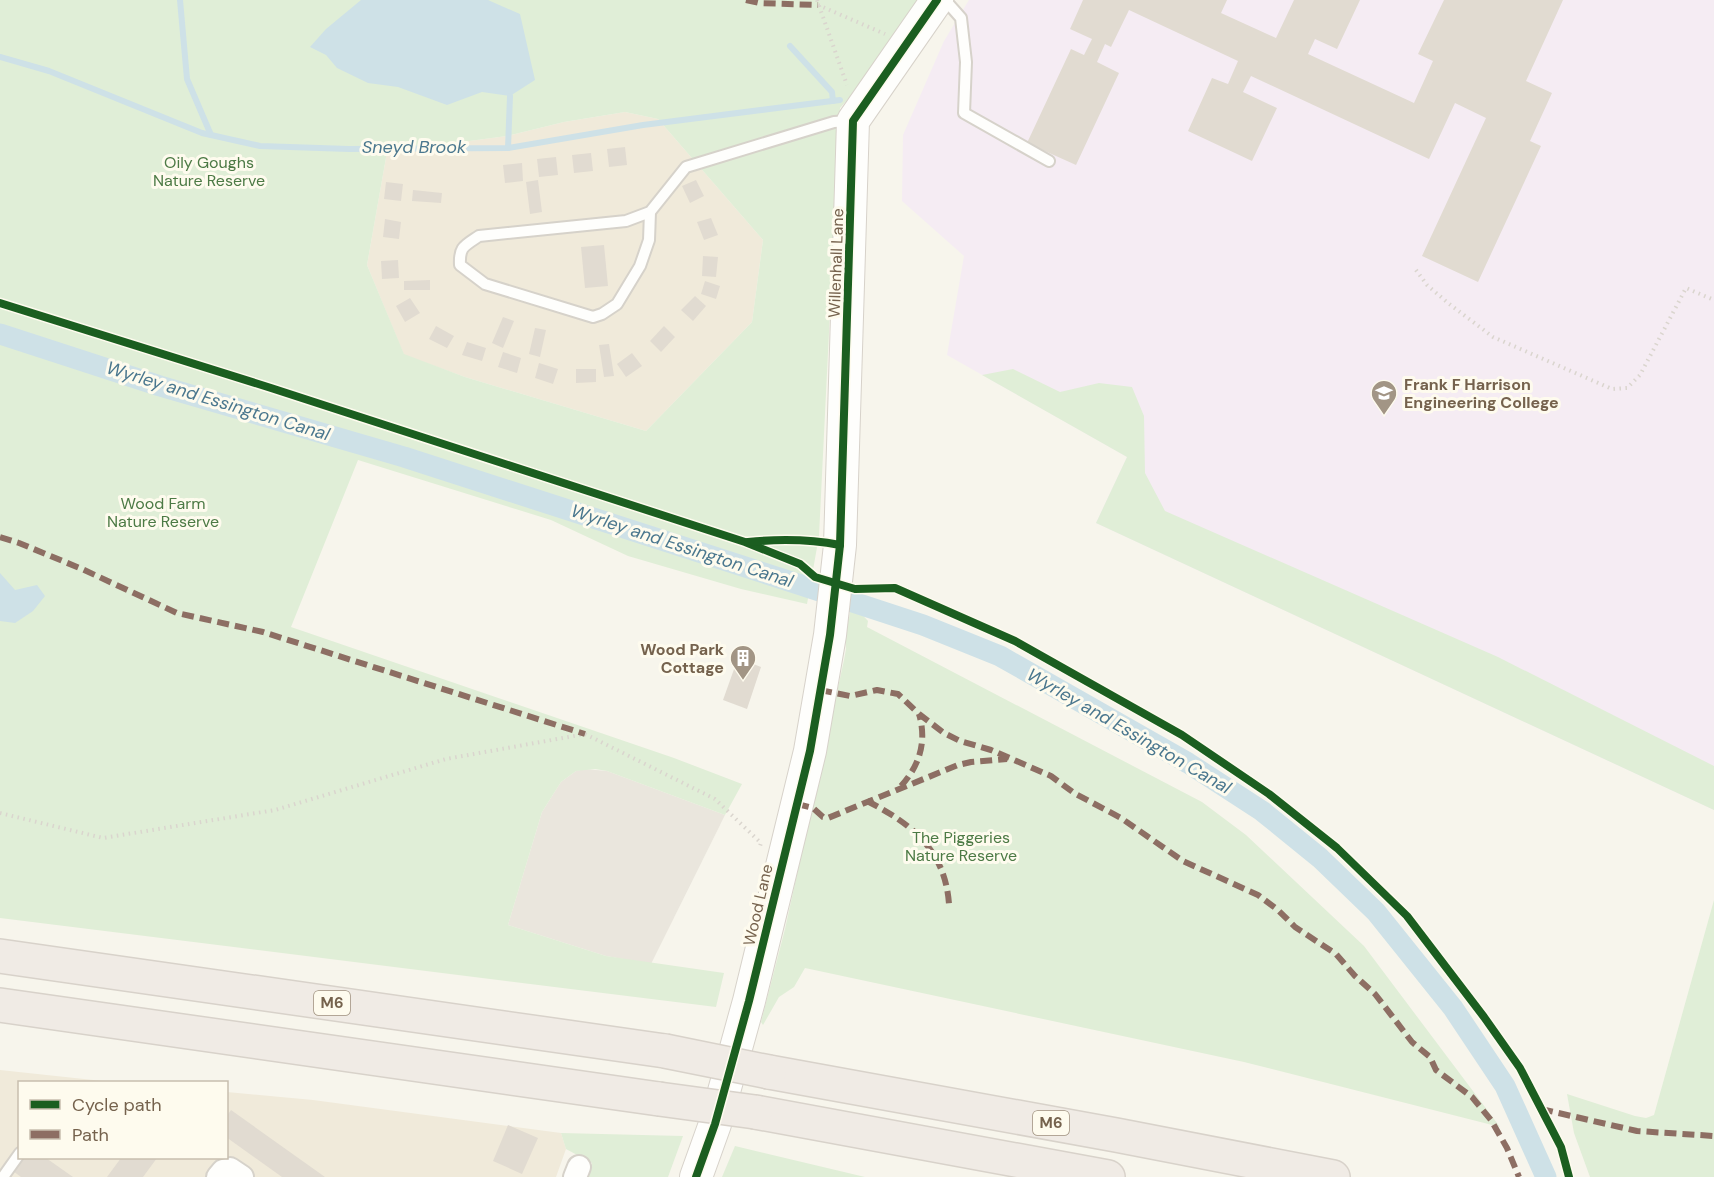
<svg xmlns="http://www.w3.org/2000/svg" width="1714" height="1177" viewBox="0 0 1714 1177" font-family="'DM Sans',sans-serif">
	<style>
		.residential { fill: #f0eada }
		.industrial { fill: #eae6dd }
		.education { fill: #f5ecf3 }
		.green { fill: #e0eed7; fill-rule: evenodd }
		.water { fill: #cee1e7 }
		.lines { fill: none; stroke-linecap: round; stroke-linejoin: round }
		.stream { stroke: #cee1e7; stroke-width: 6 }
		.canal { stroke: #cee1e7; stroke-width: 21 }
		.building { fill: #e1dbd1 }
		.lane-casing { stroke: #d6d2ca; stroke-width: 14 }
		.street-casing { stroke: #d6d2ca; stroke-width: 26 }
		.secondary-casing { stroke: #d7d2ca; stroke-width: 34 }
		.highway-casing { stroke: #d8d2ca; stroke-width: 36 }
		.path { stroke: #dad5ce; stroke-width: 4; stroke-dasharray: 1.5 4.5; stroke-linecap: butt }
		.lane { stroke: #fefefc; stroke-width: 10 }
		.street { stroke: #fefefc; stroke-width: 22 }
		.secondary { stroke: #fefefc; stroke-width: 32 }
		.highway { stroke: #f0ebe5; stroke-width: 33 }
		.highway-bridge-casing { stroke: #d8d2ca; stroke-width: 36; stroke-linecap: butt }
		.highway-bridge { stroke: #f0ebe5; stroke-width: 33 }
		.quiet { stroke: #8d6e63; stroke-width: 6; stroke-dasharray: 12 6; stroke-linecap: butt }
		.cycleway-casing { stroke: #fefbee; stroke-width: 11 }
		.cycleway { stroke: #1b5e20; stroke-width: 8 }
		.labels { text-anchor: middle; dominant-baseline: central; stroke-width: 6; stroke-linejoin: round; paint-order: stroke }
		.shield { fill: #fefbee; stroke: #9e907d; stroke-width: 1.5 }
		.shield-label { font-size: 15px; font-weight: bold; fill: #75624d }
		.park-label { font-size: 16px; fill: #4c7a45; stroke: #fefbee }
		.street-label { font-size: 16px; fill: #75624d; stroke: #fefbee }
		.poi-label { font-size: 16px; font-weight: bold; fill: #75624d; stroke: #fefbee; text-anchor: start }
		.water-label { font-size: 18px; font-style: italic; fill: #4a778e; stroke: #fefbee }
	</style>
	<rect width="100%" height="100%" fill="#f7f5ec"/>
	<g class="residential">
		<path d="M625 112 658 119 763 240 752 322 646 431 465 377 404 355 367 265 387 152 507 136 564 122Z"/>
		<path d="M0 1070 112 1082H20V1158H226L227 1092 313 1100 561 1133 566 1149 556 1177H0Z"/>
	</g>
	<path class="industrial" d="M585 769 607 771 725 815 651 964 606 956 508 925 542 812 561 782 576 771Z"/>
	<path class="education" d="M969 0H1714V810L1096 523 1127 457 947 355 964 256 902 201 903 135 944 41Z"/>
	<g class="green">
		<path d="M0 0H917L865 80 840 108 819 536 807 604 741 589 628 556 551 520 358 460 291 627 674 758 742 784 725 815 607 771 595 769 576 771 561 782 542 812 508 925 606 956 724 973 716 1007 0 918ZM625 112 658 119 763 240 752 322 646 431 465 377 404 354 367 265 387 152 507 136 564 122Z"/>
		<path d="M1013 369 1060 392 1099 383 1132 387 1144 416 1145 473 1165 511 1498 657 1714 766V810L1096 523 1127 457 982 375Z"/>
		<path d="M851 605 856 608 868 621 867 627 1202 802 1246 835 1364 946 1500 1127 1244 1062 805 968 794 987 779 997 763 1025 761 1022 785 929 844 660 846 649 844 619H849Z"/>
		<path d="M1714 900V1177H1590L1574 1133 1567 1094 1635 1116 1646 1118 1654 1115Z"/>
		<path d="M561 1133 683 1136 668 1177H588L592 1163 566 1149Z"/>
		<path d="M735 1146 865 1177H722Z"/>
	</g>
	<g class="water">
		<path d="M361 0H488L520 14 535 80 510 96 482 92 447 105 398 87 368 83 337 68 326 55 310 47 326 29Z"/>
		<path d="M0 573 15 590 37 585 45 596 33 611 15 623 0 621Z"/>
	</g>
	<g class="lines">
		<g class="stream">
			<path d="M180 0 187 79 211 135"/>
			<path d="M790 46 832 92 833 101"/>
			<path d="M0 57 49 71 202 133 260 146 349 149 508 148 643 125 840 100"/>
			<path d="M508 148 510 96"/>
		</g>
		<path class="canal" d="M0 334 160 386 404 457 801 585 923 625 1000 656 1188 763 1262 811 1320 858 1376 912 1453 1008 1505 1086 1546 1177"/>
	</g>
	<g class="building">
		<path d="M1083 0H1227L1221 13 1276 38 1294 0H1360L1337 49 1315 39 1308 54 1414 103 1433 61 1418 54 1444 0H1563L1526 81 1552 93 1530 141 1541 146 1478 282 1422 256 1486 118 1455 103 1429 159 1251 76 1243 92 1277 108 1252 161 1188 131 1212 78 1228 84 1238 61 1129 10 1111 47 1105 44 1097 62 1119 73 1076 165 1027 143 1071 49 1084 55 1092 39 1070 29Z"/>
		<path d="M625 147 627 165 609 167 607 149Z"/>
		<path d="M591 153 593 171 574 173 572 155Z"/>
		<path d="M556 157 558 175 539 177 537 159Z"/>
		<path d="M522 163 523 181 505 183 503 165Z"/>
		<path d="M538 180 542 212 530 214 526 182Z"/>
		<path d="M696 180 704 196 690 203 682 186Z"/>
		<path d="M386 182 403 184 401 201 384 199Z"/>
		<path d="M413 190 442 193 441 203 412 201Z"/>
		<path d="M711 218 718 235 704 240 697 222Z"/>
		<path d="M385 219 401 222 399 239 383 237Z"/>
		<path d="M604 245 608 286 585 288 581 247Z"/>
		<path d="M703 256 718 257 716 277 702 276Z"/>
		<path d="M398 260 399 278 382 279 381 261Z"/>
		<path d="M430 280V290H404V281Z"/>
		<path d="M705 281 720 286 716 299 701 294Z"/>
		<path d="M695 296 706 306 693 321 681 310Z"/>
		<path d="M410 298 420 313 405 322 396 306Z"/>
		<path d="M503 317 514 321 503 348 492 343Z"/>
		<path d="M436 326 454 336 447 348 429 339Z"/>
		<path d="M664 326 675 337 661 352 650 341Z"/>
		<path d="M535 328 546 330 540 357 529 354Z"/>
		<path d="M467 342 486 348 482 361 462 355Z"/>
		<path d="M609 344 614 376 604 377 599 345Z"/>
		<path d="M503 352 521 358 517 373 498 367Z"/>
		<path d="M632 353 642 366 626 377 617 364Z"/>
		<path d="M539 363 558 369 553 384 535 378Z"/>
		<path d="M576 369H596V382L576 383Z"/>
		<path d="M738 658 761 667 747 709 723 700Z"/>
		<path d="M231 1110 325 1177H282L226 1137V1117Z"/>
		<path d="M508 1125 538 1138 522 1174 493 1161Z"/>
		<path d="M23 1158H46L73 1177H21L13 1171Z"/>
		<path d="M121 1158H157L143 1177H107Z"/>
	</g>
	<g class="lines">
		<g class="lane-casing">
			<g id="lane">
				<path d="M945 0 961 18 966 62 964 113 1049 161"/>
				<path d="M650 212 626 221 479 236C464 246 459 247 460 265L485 284 593 317 602 314 617 304 640 266 649 240 650 212 686 167 834 122 849 121"/>
				<path d="M3 1177 20 1153"/>
			</g>
		</g>
		<g class="street-casing">
			<g id="street">
				<path d="M218 1177 223 1171 230 1169 242 1177"/>
				<path d="M575 1177 579 1167"/>
			</g>
		</g>
		<g class="secondary-casing">
			<path id="secondary" d="M696 1177 715 1124 749 1001 810 751 830 635 840 545 853 121 937 0"/>
		</g>
		<g class="highway-casing">
			<g id="highway">
				<path d="M0 956 665 1051"/>
				<path d="M0 1005 659 1099"/>
				<path d="M769 1072 1116 1135 1333 1177"/>
				<path d="M755 1112 1108 1177"/>
			</g>
		</g>
		<g class="path">
			<path d="M817 0 847 85"/>
			<path d="M818 5 885 34"/>
			<path d="M1416 270 1427 285 1448 303 1493 337 1612 389 1627 388 1640 375 1686 288 1714 300"/>
			<path d="M0 813 103 838 275 810 446 759 585 734 715 799 761 843 760 846"/>
		</g>
		<use href="#lane" class="lane"/>
		<use href="#street" class="street"/>
		<use href="#secondary" class="secondary"/>
		<use href="#highway" class="highway"/>
		<g class="highway-bridge-casing">
			<g id="highway-bridge">
				<path d="M665 1051 769 1072"/>
				<path d="M659 1099 755 1112"/>
			</g>
		</g>
		<use href="#highway-bridge" class="highway-bridge"/>
		<g class="quiet">
			<path d="M746 0 759 3 818 5"/>
			<path d="M0 537 19 543 82 569 177 613 263 632 585 734"/>
			<path d="M820 690 850 696 877 690 898 694 919 714 944 733 960 741 991 750 1051 776 1074 793 1121 818 1183 861 1258 895 1278 910 1295 927 1336 954 1355 976 1375 994 1412 1042 1430 1057 1436 1070 1472 1097 1491 1120 1507 1148 1519 1177"/>
			<path d="M901 786C920 765 927 741 919 714"/>
			<path d="M867 801C912 824 945 850 949 904"/>
			<path d="M797 804 813 808 823 817 828 818 958 765 971 762 1007 759"/>
			<path d="M1541 1109 1637 1131 1714 1136"/>
		</g>
		<g class="cycleway-casing">
			<g id="cycleway">
				<path d="M0 303 271 388 745 542 800 564 815 577 855 589 895 588 1015 641 1182 735 1269 794 1337 848 1407 916 1484 1017 1520 1068 1561 1147 1569 1177"/>
				<path d="M748 542C779 539 809 539 840 545"/>
				<path d="M696 1177 715 1124 749 1001 810 751 830 635 840 545 853 121 937 0"/>
			</g>
		</g>
		<use href="#cycleway" class="cycleway"/>
	</g>
	<defs>
		<g id="school-pin" transform="scale(1.35)"><path d="M0 17L-7.5 6A9.5 9.5 0 1 1 7.5 6Z" fill="#a29585" stroke="#fefbee"/><path d="M0-5L7-2L0 1L-7-2ZM-4 1L0 2.5L4 1V4Q0 6-4 4Z" fill="#fff"/></g>
		<g id="building-pin" transform="scale(1.35)"><path d="M0 17L-7.5 6A9.5 9.5 0 1 1 7.5 6Z" fill="#a29585" stroke="#fefbee"/><path d="M-4-6H4V6H1V3H-1V6H-4ZM-2.5-4.3h1.7v1.8h-1.7ZM.8-4.3h1.7v1.8H.8ZM-2.5-1h1.7V.8h-1.7ZM.8-1h1.7V.8H.8Z" fill="#fff"/></g>
	</defs>
	<g fill-rule="evenodd">
		<use href="#school-pin" x="1384" y="393"/>
		<use href="#building-pin" x="743" y="658"/>
	</g>
	<g class="labels">
		<g class="shield">
			<rect x="314" y="991" width="36" height="24" rx="4.5"/>
			<rect x="1033" y="1111" width="36" height="24" rx="4.5"/>
		</g>
		<g class="shield-label">
			<text x="332" y="1003">M6</text>
			<text x="1051" y="1123">M6</text>
		</g>
		<g class="park-label">
			<text x="209" y="162">Oily Goughs<tspan x="209" dy="18">Nature Reserve</tspan></text>
			<text x="163" y="503">Wood Farm<tspan x="163" dy="18">Nature Reserve</tspan></text>
			<text x="961" y="837">The Piggeries<tspan x="961" dy="18">Nature Reserve</tspan></text>
		</g>
		<g class="street-label">
			<text transform="translate(836 263) rotate(-88)">Willenhall Lane</text>
			<text transform="translate(758 905) rotate(-77)">Wood Lane</text>
		</g>
		<g class="poi-label">
			<text x="1404" y="384">Frank F Harrison<tspan x="1404" dy="18">Engineering College</tspan></text>
			<text x="724" y="649" text-anchor="end">Wood Park<tspan x="724" dy="18">Cottage</tspan></text>
		</g>
		<g class="water-label">
			<text x="414" y="147">Sneyd Brook</text>
			<text transform="translate(218 401) rotate(17)">Wyrley and Essington Canal</text>
			<text transform="translate(682 546) rotate(18)">Wyrley and Essington Canal</text>
			<text transform="translate(1129 731) rotate(30)">Wyrley and Essington Canal</text>
		</g>
	</g>
	<rect x="18" y="1081" width="210" height="78" fill="#fefbee" stroke="#c7beae" stroke-width="1.5"/>
	<rect x="30" y="1100" width="30" height="9" fill="#1b5e20" stroke="#c7beae" stroke-width="1.5"/>
	<text x="72" y="1111" font-size="18" fill="#75624d">Cycle path</text>
	<rect x="30" y="1130" width="30" height="9" fill="#8d6e63" stroke="#c7beae" stroke-width="1.5"/>
	<text x="72" y="1141" font-size="18" fill="#75624d">Path</text>
</svg>
